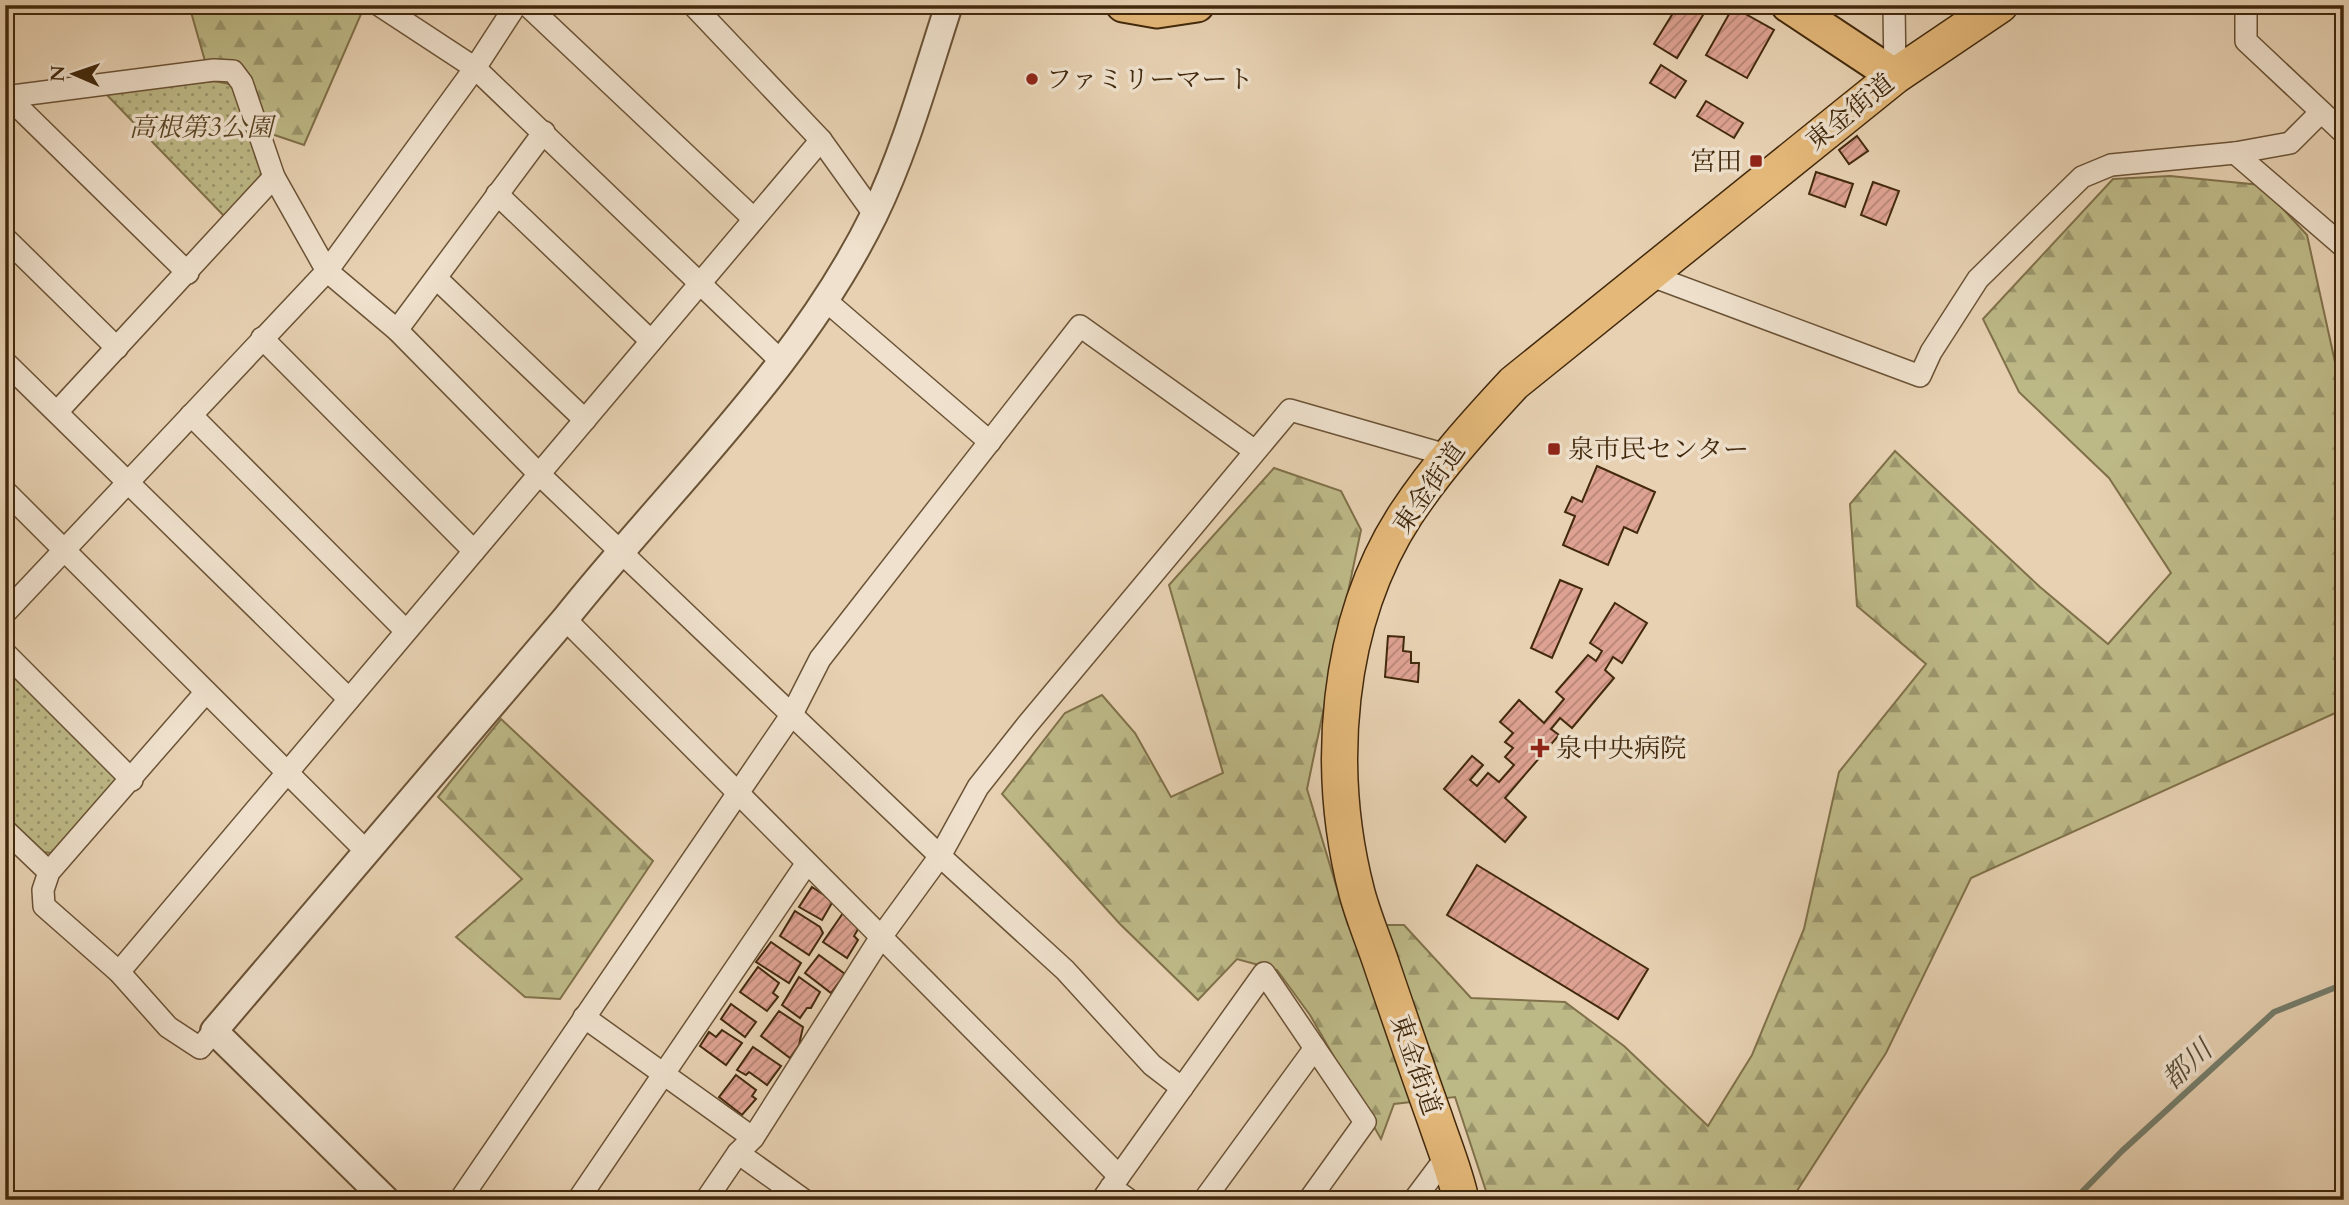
<svg xmlns="http://www.w3.org/2000/svg" width="2349" height="1205" viewBox="0 0 2349 1205" font-family="Cardo,'Noto Serif JP',serif">
	<style>
		.forest { fill: url(#forest-firs); stroke: #80714a; stroke-width: 2 }
		.park { fill: url(#park-dots); stroke: #80714a; stroke-width: 2 }
		.lines { fill: none; stroke-linecap: round; stroke-linejoin: round }
		.stream { stroke: #757e6d; stroke-width: 6 }
		.building { fill: url(#building-hatch); stroke: #42290d; stroke-width: 2 }
		.minor-casing { stroke: #6b5336; stroke-width: 24 }
		.tertiary-casing { stroke: #6b5336; stroke-width: 30 }
		.primary-casing { stroke: #42290d; stroke-width: 37 }
		.trunk-casing { stroke: #42290d; stroke-width: 38 }
		.minor { stroke: #efe1cd; stroke-width: 21 }
		.tertiary { stroke: #efe1cd; stroke-width: 26 }
		.primary { stroke: #e4b879; stroke-width: 33 }
		.trunk { stroke: #e4b879; stroke-width: 35 }
		.poi-dot { fill: #8f2418; stroke: #efe1cd; stroke-width: 2.5 }
		.labels { text-anchor: middle; dominant-baseline: central; stroke-width: 7; stroke-linejoin: round; paint-order: stroke }
		.poi-label { font-size: 26px; fill: #42290d; stroke: #efe1cd; text-anchor: start }
		.street-label { font-size: 26px; fill: #42290d; stroke: #efe1cd }
		.park-label { font-size: 26px; font-style: italic; fill: #5b4625; stroke: #efe1cd }
		.water-label { font-size: 28px; font-style: italic; fill: #574c35; stroke: #efe1cd }
	</style>
	<defs>
		<pattern id="forest-firs" width="22" height="20" patternUnits="userSpaceOnUse" patternTransform="scale(1.75)"><rect width="22" height="20" fill="#bdb987"/><path d="M5 1l3.5 6h-7zM16 11l3.5 6h-7z" fill="#9b966d"/></pattern>
		<pattern id="park-dots" width="8" height="8" patternUnits="userSpaceOnUse" patternTransform="scale(1.75)"><rect width="8" height="8" fill="#bdb987"/><path d="M2 2h.1M6 6h.1" fill="none" stroke="#9b966d" stroke-width="1.8" stroke-linecap="round"/></pattern>
		<pattern id="building-hatch" width="6" height="6" patternUnits="userSpaceOnUse" patternTransform="scale(1.75)"><rect width="6" height="6" fill="#dea292"/><path d="M-1 1l2-2M0 6l6-6M5 7l2-2" fill="none" stroke="#b68476"/></pattern>
	</defs>
	<rect width="100%" height="100%" fill="#e7d1b2"/>
	<filter id="stains"><feTurbulence type="fractalNoise" baseFrequency=".00286" numOctaves="4"/><feColorMatrix values="0 0 0 0 .2 0 0 0 0 .09 0 0 0 0 .02 0 0 0 .5 -.17"/></filter>
	<radialGradient id="worn" r=".72"><stop offset=".6" stop-color="#630" stop-opacity="0"/><stop offset="1" stop-color="#630" stop-opacity=".3"/></radialGradient>
	<g class="forest">
		<path d="M189 5H365L304 145 221 117Z"/>
		<path d="M2170 176 2261 185 2307 235 2335 362 2344 367V709L1971 878 1886 1053 1791 1200H1489L1455 1097 1394 1104 1381 1139 1310 1015 1277 970 1237 959 1198 1000 1120 924 1002 794 1065 713 1102 695 1135 733 1171 797 1223 773 1169 585 1274 468 1341 491 1361 530 1307 789 1348 925H1404L1471 998 1565 1002 1624 1046 1708 1126 1752 1055 1804 929 1839 772 1926 664 1857 606 1850 504 1895 451 2040 587 2108 644 2171 573 2109 478 2019 392 1983 319 2113 179Z"/>
		<path d="M501 719 653 861 560 999 525 997 456 937 522 879 438 797Z"/>
	</g>
	<g class="park">
		<path d="M214 81 235 85 261 169 260 187 227 219 105 93Z"/>
		<path d="M5 661 116 771V789L53 853 40 852 5 818Z"/>
	</g>
	<g class="lines">
		<path class="stream" d="M2074 1200 2122 1151 2274 1012 2344 984"/>
	</g>
	<g class="building">
		<path d="M1678 5H1709L1677 58 1654 44Z"/>
		<path d="M1733 7 1774 30 1747 78 1706 55Z"/>
		<path d="M1661 65 1686 81 1675 98 1650 83Z"/>
		<path d="M1706 101 1743 123 1734 138 1697 116Z"/>
		<path d="M1857 136 1868 151 1849 164 1839 150Z"/>
		<path d="M1816 172 1853 184 1845 207 1809 194Z"/>
		<path d="M1873 182 1899 191 1886 225 1861 215Z"/>
		<path d="M1597 466 1655 492 1637 533 1624 527 1608 565 1563 545 1575 516 1565 512 1572 497 1582 502Z"/>
		<path d="M1560 580 1582 589 1552 658 1531 648Z"/>
		<path d="M1615 603 1647 623 1622 663 1613 657 1605 670 1614 678 1572 728 1560 718 1551 729 1559 735 1505 798 1526 817 1505 842 1444 789 1472 756 1483 765 1470 780 1477 786 1488 773 1499 782 1514 765 1505 757 1513 748 1505 742 1513 733 1500 722 1519 700 1544 723 1564 699 1556 692 1588 655 1596 661 1602 651 1590 643Z"/>
		<path d="M1388 636 1404 637 1403 651 1411 652V663H1419L1418 682 1385 677Z"/>
		<path d="M1477 865 1648 969 1618 1019 1447 915Z"/>
		<path d="M812 887 833 901 822 920 799 907Z"/>
		<path d="M795 911 820 927 823 933 809 955 780 936Z"/>
		<path d="M843 913 861 924 854 936 858 940 847 958 823 942Z"/>
		<path d="M771 942 801 963 789 983 756 962Z"/>
		<path d="M819 955 845 974 831 993 805 973Z"/>
		<path d="M758 967 779 983 773 993 778 997 767 1011 740 992Z"/>
		<path d="M799 977 820 992 811 1008H807L800 1018 782 1005Z"/>
		<path d="M731 1004 756 1022 745 1037 721 1019Z"/>
		<path d="M779 1011 803 1027 799 1045 790 1058 761 1036Z"/>
		<path d="M722 1030 742 1043 726 1065 700 1046 709 1032 716 1037Z"/>
		<path d="M753 1047 781 1066 767 1085 749 1072 746 1075 737 1070Z"/>
		<path d="M736 1075 756 1090 752 1096 756 1099 742 1115 719 1097Z"/>
	</g>
	<g class="lines">
		<g class="minor-casing">
			<g id="minor">
				<path d="M379 5 475 68 783 363"/>
				<path d="M527 5 754 219"/>
				<path d="M693 5 821 140 874 214"/>
				<path d="M1894 5 1895 76"/>
				<path d="M2246 5V41L2344 133"/>
				<path d="M7 96 188 273"/>
				<path d="M5 97 214 70 233 71 242 83 274 177 327 271 397 330 539 474 940 856 1065 970 1152 1065 1182 1088"/>
				<path d="M2235 153 2344 247"/>
				<path d="M497 194 651 341"/>
				<path d="M5 238 117 348"/>
				<path d="M1649 275 1920 376 1931 352 1978 279 2082 177 2111 165 2235 153 2290 143 2320 113"/>
				<path d="M436 278 585 420"/>
				<path d="M824 299 990 442"/>
				<path d="M397 330 544 132"/>
				<path d="M262 338 474 551"/>
				<path d="M5 362 349 699"/>
				<path d="M57 412 274 177"/>
				<path d="M191 415 406 631"/>
				<path d="M5 491 365 850"/>
				<path d="M5 613 327 271 475 68 516 5"/>
				<path d="M565 619 1119 1176"/>
				<path d="M5 653 132 780"/>
				<path d="M206 692 49 872 43 890 44 906 119 972 168 1027 200 1048 214 1031"/>
				<path d="M5 830 49 872"/>
				<path d="M119 972 821 140"/>
				<path d="M584 1017 753 1138"/>
				<path d="M738 1153 804 1200"/>
				<path d="M1111 1187 1129 1200"/>
				<path d="M460 1200 792 714 820 659 1080 326 1255 451"/>
				<path d="M578 1200 807 863"/>
				<path d="M706 1200 738 1153 753 1138 881 937 940 856 978 787 1027 725 1290 410 1450 456"/>
				<path d="M1102 1200 1264 973 1365 1122 1309 1200"/>
				<path d="M1204 1200 1315 1048"/>
				<path d="M1414 1200 1447 1156"/>
			</g>
		</g>
		<g class="tertiary-casing">
			<path id="tertiary" d="M386 1200 214 1031 565 619C670 487 799 368 874 215 906 149 926 75 949 5"/>
		</g>
		<g class="primary-casing">
			<g id="primary">
				<path d="M1123 5 1157 11 1197 5"/>
				<path d="M1788 5 1895 76"/>
			</g>
		</g>
		<g class="trunk-casing">
			<path id="trunk" d="M1461 1200C1455 1172 1444 1146 1435 1119 1417 1069 1400 1019 1383 969 1375 944 1364 919 1357 893 1325 770 1335 623 1406 514 1437 467 1476 424 1514 383L1895 76 2000 5"/>
		</g>
		<use href="#minor" class="minor"/>
		<use href="#tertiary" class="tertiary"/>
		<use href="#primary" class="primary"/>
		<use href="#trunk" class="trunk"/>
	</g>
	<g class="poi-dot">
		<circle cx="1032" cy="79" r="7"/>
		<rect x="1749" y="154" width="14" height="14" rx="3.5"/>
		<rect x="1547" y="442" width="14" height="14" rx="3.5"/>
		<path d="M1536.5 737.5h7v7h7v7h-7v7h-7v-7h-7v-7h7z"/>
	</g>
	<g class="labels">
		<g class="poi-label">
			<text x="1046" y="79">ファミリーマート</text>
			<text x="1742" y="161" text-anchor="end">宮田</text>
			<text x="1568" y="449">泉市民センター</text>
			<text x="1556" y="748">泉中央病院</text>
		</g>
		<g class="street-label">
			<text transform="translate(1850 112) rotate(-39)">東金街道</text>
			<text transform="translate(1429 488) rotate(-55)">東金街道</text>
			<text transform="translate(1416 1065) rotate(71)">東金街道</text>
		</g>
		<g class="park-label">
			<text x="201" y="127">高根第3公園</text>
		</g>
		<g class="water-label">
			<text transform="translate(2187 1065) rotate(-43)">都川</text>
		</g>
	</g>
	<rect width="2349" height="1205" fill="none" stroke="#e7d1b2" stroke-width="28"/>
	<rect x="7" y="7" width="2335" height="1191" fill="none" stroke="#42290d" stroke-width="3.5"/>
	<rect x="14" y="14" width="2321" height="1177" fill="none" stroke="#42290d" stroke-width="2"/>
	<g transform="translate(74 74) rotate(272)" stroke="#efe1cd" stroke-width="5" paint-order="stroke">
	<path d="M0-5L12 26L0 18L-12 26Z" fill="#42290d"/>
	<text y="-10" font-size="19" font-weight="bold" text-anchor="middle" fill="#42290d">N</text>
	</g>
	<rect width="100%" height="100%" filter="url(#stains)"/>
	<rect width="100%" height="100%" fill="url(#worn)"/>
</svg>
